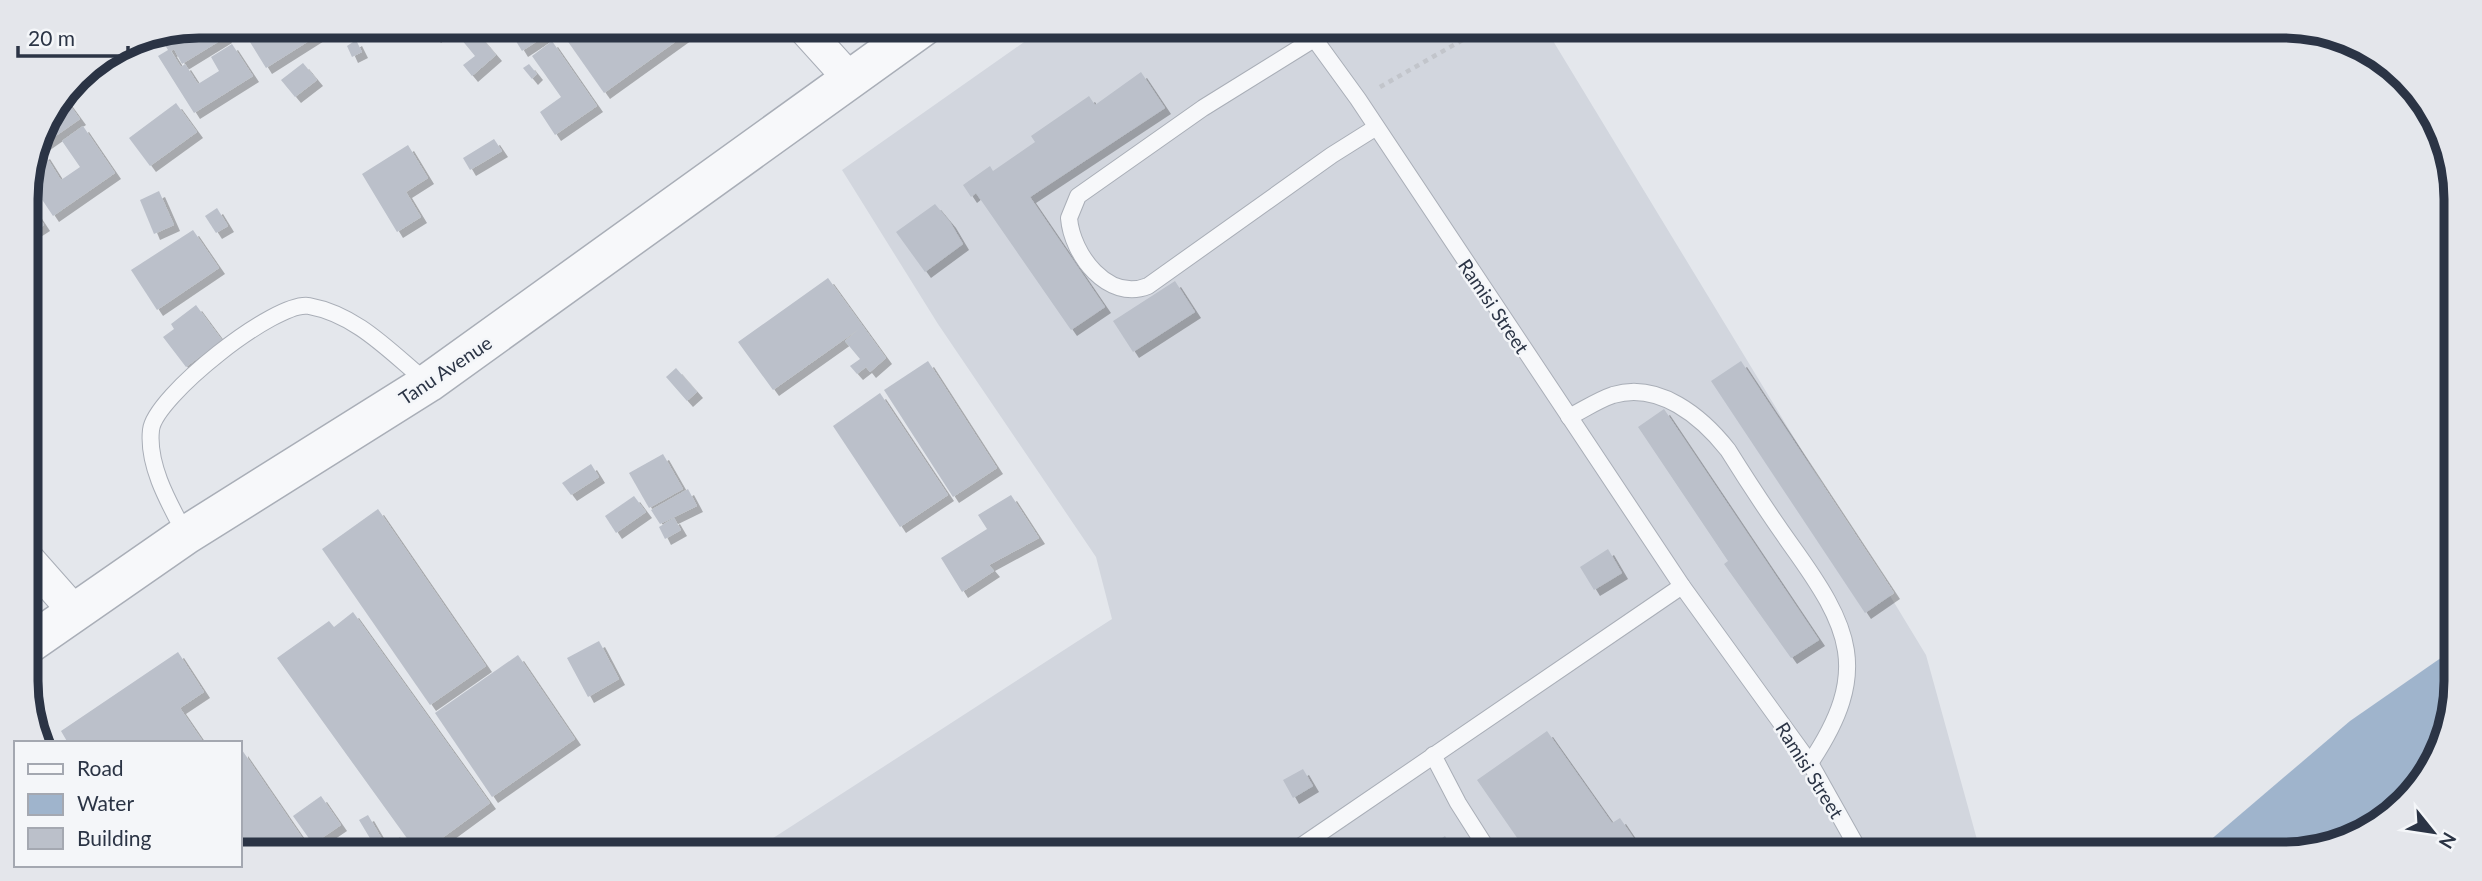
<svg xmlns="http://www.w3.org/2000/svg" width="2482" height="881" viewBox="0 0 2482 881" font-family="Lato,sans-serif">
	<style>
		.built { fill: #d2d6de }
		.water { fill: #9fb4cc }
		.building { fill: #bbc0ca; filter: url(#shadow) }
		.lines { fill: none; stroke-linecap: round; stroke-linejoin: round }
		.service-casing { stroke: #a9aeb7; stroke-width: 18 }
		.minor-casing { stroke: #a9aeb7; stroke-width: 34 }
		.tertiary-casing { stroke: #a9aeb7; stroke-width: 41 }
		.path { stroke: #c2c5cb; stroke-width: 4.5; stroke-dasharray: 5 5; stroke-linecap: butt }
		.service { stroke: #f7f8fa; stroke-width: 16 }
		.minor { stroke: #f7f8fa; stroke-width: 32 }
		.tertiary { stroke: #f7f8fa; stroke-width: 38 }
		.labels { text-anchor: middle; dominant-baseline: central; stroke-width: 5; stroke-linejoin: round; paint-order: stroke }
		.street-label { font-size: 19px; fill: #2b3445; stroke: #f4f6f9 }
		.rim { fill: none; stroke: #2b3445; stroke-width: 9 }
	</style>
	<defs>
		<filter id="shadow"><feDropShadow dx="6" dy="6" stdDeviation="0" flood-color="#0004"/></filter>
	</defs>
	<rect width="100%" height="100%" fill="#e4e7ec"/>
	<path class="built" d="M1047 26H1544L1926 655 1981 854 747 855 1112 619 1096 557 938 324 842 170Z"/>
	<path class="water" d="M2448 653 2447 737 2388 819 2294 854H2194L2350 721Z"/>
	<g class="building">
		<path d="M199 26H220L226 37 182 64 174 49 171 51 181 67 185 64 198 84 219 71 211 57 232 44 253 76 194 113 158 56 168 50 159 35Z"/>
		<path d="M240 26H267L273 35 287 26H319L323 32 266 68Z"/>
		<path d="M427 26H449L435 37Z"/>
		<path d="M522 26H539L545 36 522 51 511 33Z"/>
		<path d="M579 26H685L689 32 604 93 564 36Z"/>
		<path d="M473 28 496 55 472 76 463 65 475 56 461 39Z"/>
		<path d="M356 40 362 52 352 57 347 46Z"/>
		<path d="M552 41 597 106 555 135 540 112 561 97 532 56Z"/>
		<path d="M303 63 317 80 295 97 281 80Z"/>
		<path d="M529 64 537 74 532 79 523 68Z"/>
		<path d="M1141 72 1165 108 1030 197 1105 307 1071 330 976 193 971 197 963 185 990 166 993 171 1035 142 1031 136 1089 96 1095 105Z"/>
		<path d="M64 97 80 119 37 149 44 122Z"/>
		<path d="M176 103 197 132 150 166 129 138Z"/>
		<path d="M83 126 115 173 53 216 29 180 34 160 44 153 61 180 80 167 62 141Z"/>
		<path d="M494 139 502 151 470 170 463 158Z"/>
		<path d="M408 145 428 178 406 192 421 217 397 232 362 174Z"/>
		<path d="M159 191 174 225 154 234 140 200Z"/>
		<path d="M27 199 44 225 27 236Z"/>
		<path d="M935 204 950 222 963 244 925 272 896 232Z"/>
		<path d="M217 208 228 226 216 233 205 216Z"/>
		<path d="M193 230 219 268 157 310 131 270Z"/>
		<path d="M828 278 886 358 870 372 866 367 857 374 850 366 860 359 845 341 859 329 773 390 738 342Z"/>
		<path d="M1175 281 1195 312 1133 352 1113 321Z"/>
		<path d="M196 305 222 340 186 367 163 337 174 329 171 324Z"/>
		<path d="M928 361 997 468 953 497 884 390Z"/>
		<path d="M1741 361 1894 593 1865 613 1711 381Z"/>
		<path d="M676 368 697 392 687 401 666 377Z"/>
		<path d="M880 393 948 495 900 527 833 426Z"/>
		<path d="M1664 409 1819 640 1791 658 1724 564 1728 561 1638 427Z"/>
		<path d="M663 454 683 489 649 508 629 473Z"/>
		<path d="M591 464 599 477 571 495 562 483Z"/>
		<path d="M688 489 697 506 660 524 651 510Z"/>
		<path d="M1011 495 1039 538 989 565 994 571 962 592 941 558 987 529 978 515Z"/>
		<path d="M634 496 646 512 616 533 605 516Z"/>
		<path d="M378 509 486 666 430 705 322 549Z"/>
		<path d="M674 518 681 530 665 539 659 527Z"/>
		<path d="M1608 549 1622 573 1594 590 1580 567Z"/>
		<path d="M353 612 490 803 419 855 277 658 329 621 334 627Z"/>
		<path d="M599 641 619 679 588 697 567 658Z"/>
		<path d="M178 652 204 692 180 708 204 743H68L61 731Z"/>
		<path d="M518 655 575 739 492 797 435 713Z"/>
		<path d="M1547 731 1612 823 1620 818 1645 855H1529L1477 780Z"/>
		<path d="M242 750 314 855H240Z"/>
		<path d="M1303 769 1313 786 1293 798 1283 780Z"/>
		<path d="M321 796 341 825 313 844 293 816Z"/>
		<path d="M368 815 382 839 374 845 359 820Z"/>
		<path d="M1445 836 1457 855H1418Z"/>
		<path d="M400 837 411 855H374Z"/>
		<path d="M1345 841 1348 847 1339 851 1338 844Z"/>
		<path d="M449 842 457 855H430Z"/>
	</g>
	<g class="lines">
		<g class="service-casing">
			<g id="service">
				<path d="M1305 26 1358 99 1682 586 1810 763 1861 854"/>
				<path d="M1314 39 1203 108 1078 196 1069 218C1072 255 1108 302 1148 286L1332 155 1375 128"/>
				<path d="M1569 417C1583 410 1598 400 1613 395 1659 381 1702 417 1728 450 1748 482 1769 514 1791 545 1850 627 1872 671 1810 763"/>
				<path d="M186 535C170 505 147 466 151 430 154 397 276 300 309 306 358 315 391 353 428 383"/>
				<path d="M1433 755 1458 803 1491 855"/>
				<path d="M1288 855 1682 586"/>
			</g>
		</g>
		<g class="minor-casing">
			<g id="minor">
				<path d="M802 26 849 78"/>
				<path d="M29 560 75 612"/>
			</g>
		</g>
		<g class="tertiary-casing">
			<path id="tertiary" d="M29 644 186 535 428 383 924 26"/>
		</g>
		<path class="path" d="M1380 87 1487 26"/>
		<use href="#service" class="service"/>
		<use href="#minor" class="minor"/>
		<use href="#tertiary" class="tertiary"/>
	</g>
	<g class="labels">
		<g class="street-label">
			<text transform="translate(1494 306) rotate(56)">Ramisi Street</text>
			<text transform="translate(445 370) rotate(-34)">Tanu Avenue</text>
			<text transform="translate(1810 770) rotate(58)">Ramisi Street</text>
		</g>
	</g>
	<path d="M0 0H2482V881H0ZM199 38H2283A161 161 0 0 1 2444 199V681A161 161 0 0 1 2283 842H199A161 161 0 0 1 38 681V199A161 161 0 0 1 199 38Z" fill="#e4e6eb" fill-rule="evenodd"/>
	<path class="rim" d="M199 38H2283A161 161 0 0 1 2444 199V681A161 161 0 0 1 2283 842H199A161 161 0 0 1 38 681V199A161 161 0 0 1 199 38Z"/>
	<rect x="14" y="741" width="228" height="126" fill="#f4f6f9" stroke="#a4a8b1" stroke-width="2"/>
	<rect x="28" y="764" width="35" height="10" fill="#f7f8fa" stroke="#a4a8b1" stroke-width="2"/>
	<text x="77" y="776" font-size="21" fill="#2b3445">Road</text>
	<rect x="28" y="794" width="35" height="21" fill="#9fb4cc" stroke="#a4a8b1" stroke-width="2"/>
	<text x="77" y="811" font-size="21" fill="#2b3445">Water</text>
	<rect x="28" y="828" width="35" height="21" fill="#bbc0ca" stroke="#a4a8b1" stroke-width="2"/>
	<text x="77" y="846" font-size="21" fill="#2b3445">Building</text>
	<g transform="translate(2433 832) rotate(120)" stroke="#f4f6f9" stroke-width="5" paint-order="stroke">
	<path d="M0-5L12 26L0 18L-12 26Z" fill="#2b3445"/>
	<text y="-10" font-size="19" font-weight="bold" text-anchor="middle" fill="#2b3445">N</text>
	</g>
	<path d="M18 46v10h110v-10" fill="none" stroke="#2b3445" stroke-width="3.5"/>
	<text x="28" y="46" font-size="21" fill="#2b3445" stroke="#f4f6f9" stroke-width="5" paint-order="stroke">20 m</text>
</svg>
